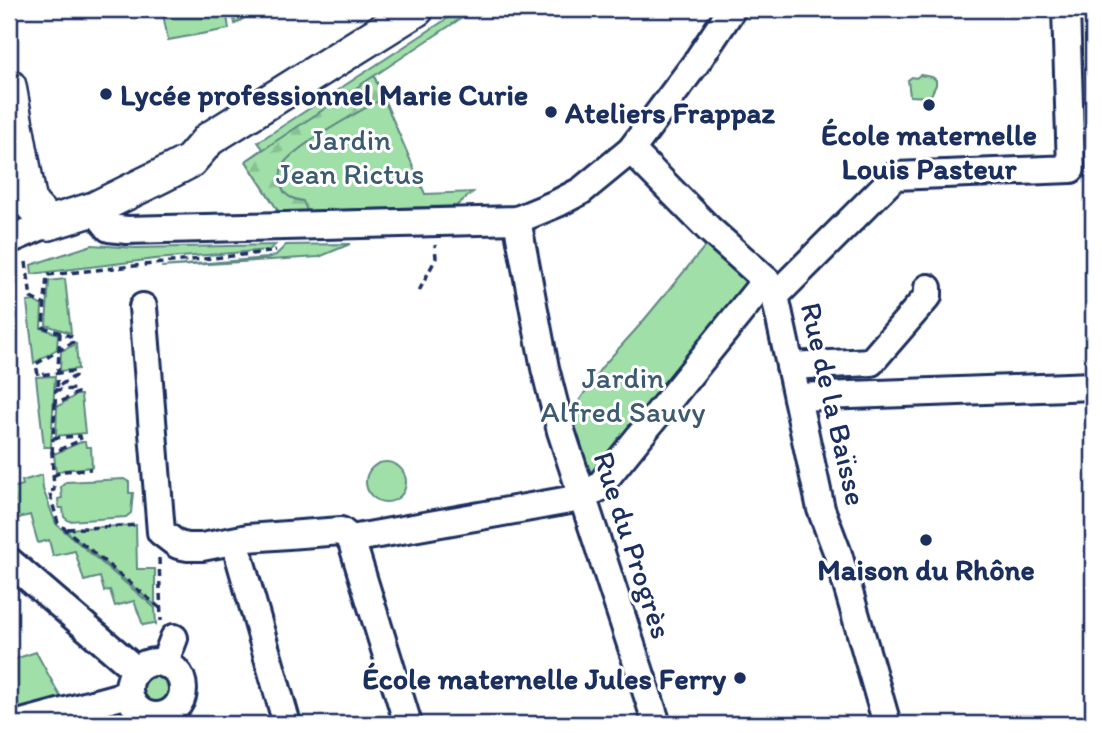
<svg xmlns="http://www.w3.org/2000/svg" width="1102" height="733" viewBox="0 0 1102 733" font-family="Itim,sans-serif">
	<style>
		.green { fill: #a0dfa8; stroke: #5e8783; stroke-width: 2 }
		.forest { fill: url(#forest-firs); stroke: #5e8783; stroke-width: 2 }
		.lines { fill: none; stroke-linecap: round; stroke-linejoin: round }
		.minor-casing { stroke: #1b2f5e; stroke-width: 32 }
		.major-casing { stroke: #1b2f5e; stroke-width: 38 }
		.path { stroke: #1b2f5e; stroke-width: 3.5; stroke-dasharray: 7 5; stroke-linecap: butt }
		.minor { stroke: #fff; stroke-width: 26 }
		.major { stroke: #fff; stroke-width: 33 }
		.poi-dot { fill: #1b2f5e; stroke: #fff; stroke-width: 2.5 }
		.labels { text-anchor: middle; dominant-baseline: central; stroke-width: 6; stroke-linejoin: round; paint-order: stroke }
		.poi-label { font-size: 30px; font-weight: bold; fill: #1b2f5e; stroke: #fff; text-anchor: start }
		.park-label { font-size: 30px; fill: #3c5b70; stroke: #fff }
		.street-label { font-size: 30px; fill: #1b2f5e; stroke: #fff }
	</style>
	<defs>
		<pattern id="forest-firs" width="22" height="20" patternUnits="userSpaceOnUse" patternTransform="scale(1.75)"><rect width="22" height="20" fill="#a0dfa8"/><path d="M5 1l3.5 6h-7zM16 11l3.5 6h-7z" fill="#89c093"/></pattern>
	</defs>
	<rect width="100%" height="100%" fill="#fff"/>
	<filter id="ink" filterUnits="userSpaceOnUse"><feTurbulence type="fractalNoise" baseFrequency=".0143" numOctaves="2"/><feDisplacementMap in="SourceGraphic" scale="14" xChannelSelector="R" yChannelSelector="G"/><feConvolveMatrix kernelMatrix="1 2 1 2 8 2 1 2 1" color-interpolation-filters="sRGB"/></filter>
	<g filter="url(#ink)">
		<g class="green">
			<path d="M162 9H226L229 29 168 40Z"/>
			<path d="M232 9H258L235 24Z"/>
			<path d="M462 9H475L374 76 425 194 473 192 456 206 279 212 246 161 263 149 258 142Z"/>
			<path d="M920 75 932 77 936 80V85L930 97 910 96 908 80 912 77 916 78Z"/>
			<path d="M350 244 319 257 161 267 267 258 276 255 286 245Z"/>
			<path d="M92 245 136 248 275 245 269 250 155 259 32 274 31 265Z"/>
			<path d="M706 245 749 285 594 486 569 416 601 368 639 326Z"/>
			<path d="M65 279 71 333 46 325 49 281Z"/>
			<path d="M34 301 42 306 41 328 58 334 57 349 34 363 27 302Z"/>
			<path d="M76 344 78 369 60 371 61 351Z"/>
			<path d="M55 376 51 447H44L36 377Z"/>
			<path d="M76 395H81L85 433 56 436 57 407Z"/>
			<path d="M81 442H85L86 447H91L92 467 63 470 56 473 54 454Z"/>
			<circle cx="386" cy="482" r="20"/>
			<path d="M42 475 43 489 56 524 155 608 156 624 154 623 143 625 134 601 115 606 110 590 104 591 100 577 84 581 75 551 53 556 49 540 38 543 30 515 15 519 10 502 15 501 12 488 23 485 22 481Z"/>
			<path d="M124 479 129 482V493H133L131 513 126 517 69 521 64 517 63 508H59L58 499 62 498 61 487 66 482Z"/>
			<path d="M136 525 137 569H155V605L64 529Z"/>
			<path d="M36 652 66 707 9 723V661Z"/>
			<circle cx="156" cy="687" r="20"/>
		</g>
		<path class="forest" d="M374 76 383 98C362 110 293 147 283 165 280 171 280 181 282 187 285 197 293 199 303 201L307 211 279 212 246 161Z"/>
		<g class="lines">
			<g class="minor-casing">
				<g id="minor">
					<path d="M631 150 709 229 766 280 775 296 821 509 838 554 887 724"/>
					<path d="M94 209 109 228 127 230 517 220 558 203 581 191 631 150 696 63 732 9"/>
					<path d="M517 220 545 368 561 431 657 724"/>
					<path d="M9 240 49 223"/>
					<path d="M775 296 895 176 1071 169 1066 9"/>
					<path d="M143 307 161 532 178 545 188 547H202L248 538 341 531 351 539"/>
					<path d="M790 366 871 362 928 296V288"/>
					<path d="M797 397 1093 386"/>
					<path d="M351 539 581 498 597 489 766 280"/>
					<path d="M351 539 408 724"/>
					<path d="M235 542 287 724"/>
					<path d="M9 561 136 670"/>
					<circle cx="156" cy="689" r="27"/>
					<path d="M164 664 174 638"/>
					<path d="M18 724 129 694"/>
				</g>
			</g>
			<g class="major-casing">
				<path id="major" d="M9 86 30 203 49 223 94 209 163 175 190 161 209 139 417 9"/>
			</g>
			<g class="path">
				<path d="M441 18 455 9"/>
				<path d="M26 262 31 298 45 305"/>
				<path d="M419 291 436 258 435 245"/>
				<path d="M57 387 60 333"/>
				<path d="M55 405 56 390"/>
				<path d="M52 453 53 438"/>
				<path d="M53 476 63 471 91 469"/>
				<path d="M67 529 139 525"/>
				<path d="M159 558 161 621"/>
				<path d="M160 608 58 523 49 491 54 490 52 453 81 440 80 436 53 438 55 405 77 393 76 389 56 390 57 387 75 376V371L38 375 36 364 73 342V337L43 327 47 275 270 252 276 250"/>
			</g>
			<use href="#minor" class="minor"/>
			<use href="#major" class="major"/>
		</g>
	</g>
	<g class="poi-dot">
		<circle cx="106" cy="94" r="7"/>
		<circle cx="929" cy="105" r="7"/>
		<circle cx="551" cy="112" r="7"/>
		<circle cx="926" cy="540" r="7"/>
		<circle cx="740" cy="678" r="7"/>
	</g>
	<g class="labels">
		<g class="poi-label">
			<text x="120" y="94">Lycée professionnel Marie Curie</text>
			<text x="565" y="112">Ateliers Frappaz</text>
			<text x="929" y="134" text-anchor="middle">École maternelle<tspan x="929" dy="34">Louis Pasteur</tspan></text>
			<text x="926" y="569" text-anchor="middle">Maison du Rhône</text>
			<text x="726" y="678" text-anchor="end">École maternelle Jules Ferry</text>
		</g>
		<g class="park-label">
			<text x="350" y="139">Jardin<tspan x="350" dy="34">Jean Rictus</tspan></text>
			<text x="623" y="377">Jardin<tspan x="623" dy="34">Alfred Sauvy</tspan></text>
		</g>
		<g class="street-label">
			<text transform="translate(834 404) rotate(77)">Rue de la Baïsse</text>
			<text transform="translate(633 545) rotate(72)">Rue du Progrès</text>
		</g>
	</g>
	<rect width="1102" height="733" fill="none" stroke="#fff" stroke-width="35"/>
	<rect x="18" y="18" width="1067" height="698" fill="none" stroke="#1b2f5e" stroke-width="2.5" filter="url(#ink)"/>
</svg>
